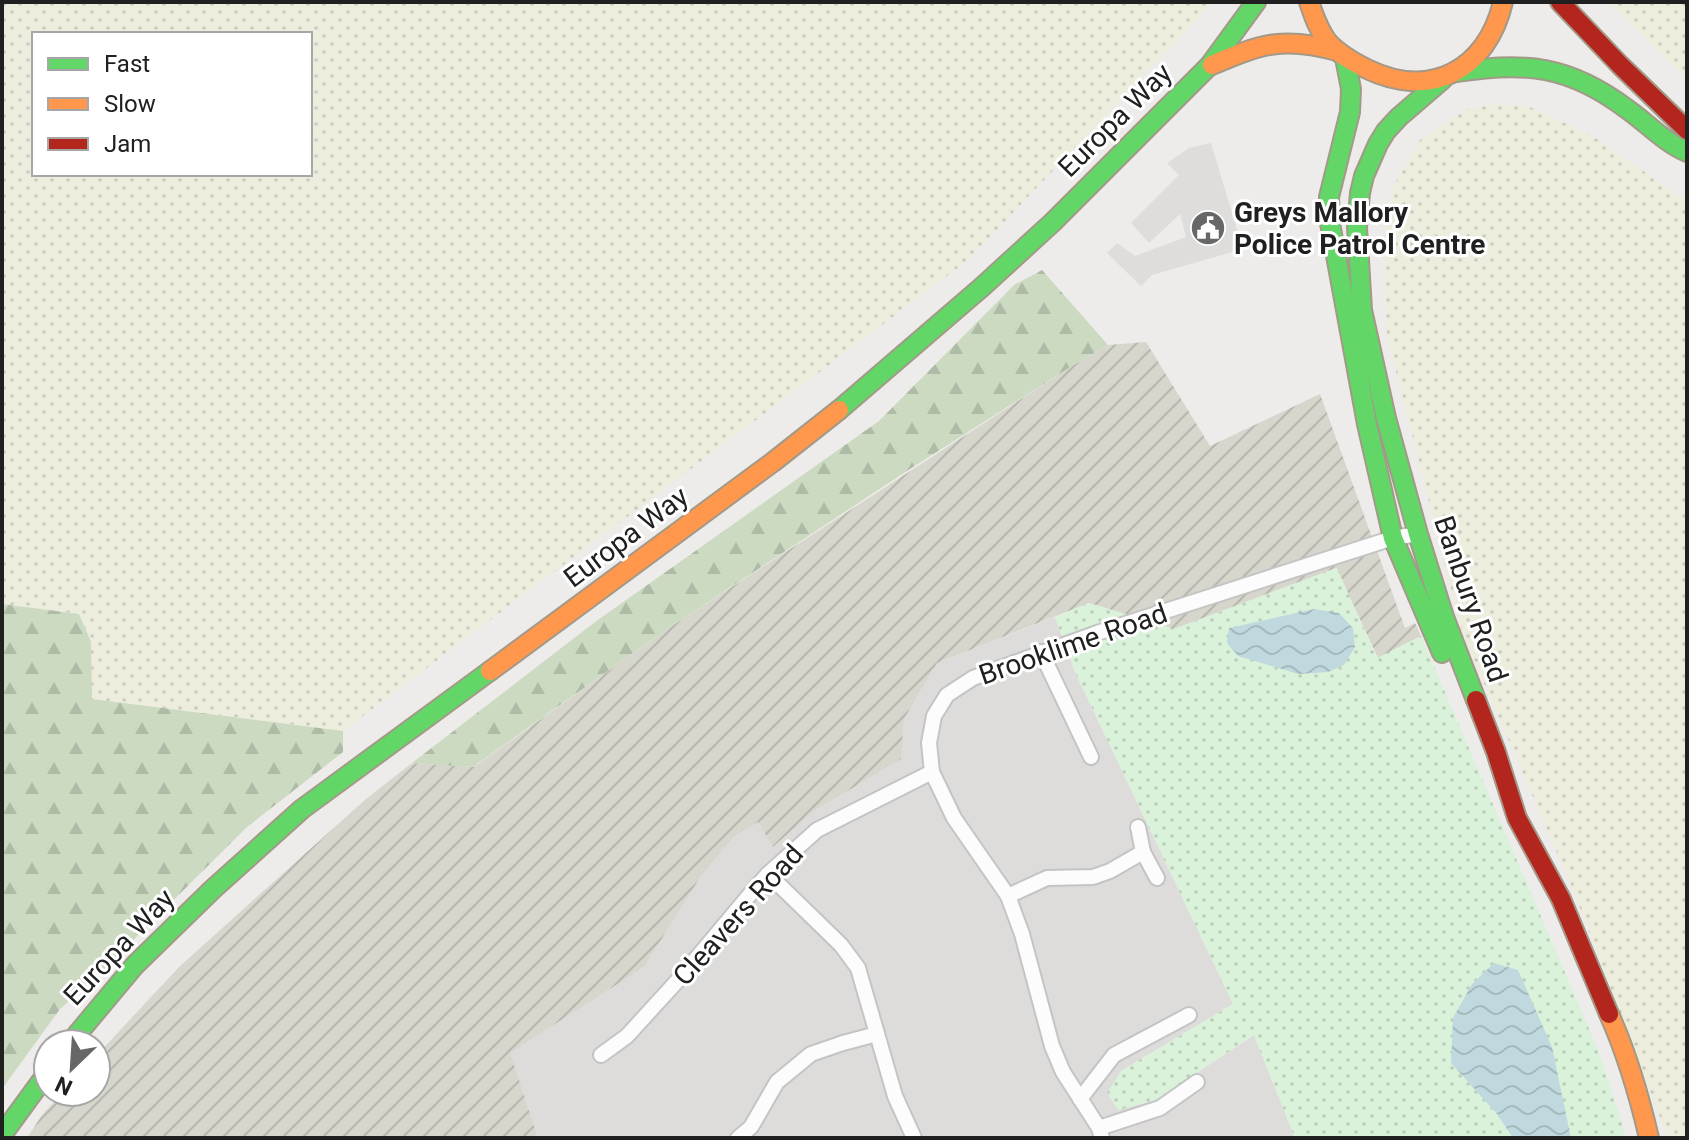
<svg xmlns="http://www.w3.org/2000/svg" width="1689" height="1140" viewBox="0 0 1689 1140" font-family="Roboto,sans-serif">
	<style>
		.residential { fill: #dddcdb }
		.construction { fill: url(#construction-furrows) }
		.farmland { fill: url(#farmland-dots); fill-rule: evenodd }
		.forest { fill: url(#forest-firs) }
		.park { fill: url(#park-dots) }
		.parking { fill: #dedddc }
		.water { fill: url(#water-waves) }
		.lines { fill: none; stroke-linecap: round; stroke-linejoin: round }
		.street-casing { stroke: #c5c4c4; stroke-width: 18 }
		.fast-casing { stroke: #a39988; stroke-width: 22 }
		.slow-casing { stroke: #a39988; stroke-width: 22 }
		.jam-casing { stroke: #a39988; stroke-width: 22 }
		.street { stroke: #fcfcfc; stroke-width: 14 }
		.fast { stroke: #63d668; stroke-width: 18 }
		.slow { stroke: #ff974d; stroke-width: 18 }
		.jam { stroke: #b3261e; stroke-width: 18 }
		.labels { text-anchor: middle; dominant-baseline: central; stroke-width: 6; stroke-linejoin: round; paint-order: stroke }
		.street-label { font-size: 28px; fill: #202020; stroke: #fff }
		.poi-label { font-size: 28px; font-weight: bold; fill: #202020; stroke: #fff; text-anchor: start }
	</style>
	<defs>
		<pattern id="construction-furrows" width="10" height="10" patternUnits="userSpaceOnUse" patternTransform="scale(2)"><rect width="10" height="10" fill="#d7d6cc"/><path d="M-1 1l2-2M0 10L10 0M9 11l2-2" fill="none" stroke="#b8b7af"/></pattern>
		<pattern id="farmland-dots" width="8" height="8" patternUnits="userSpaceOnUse" patternTransform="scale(2)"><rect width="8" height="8" fill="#ededde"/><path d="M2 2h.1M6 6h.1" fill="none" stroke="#cbcbbe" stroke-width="1.8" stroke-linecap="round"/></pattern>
		<pattern id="forest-firs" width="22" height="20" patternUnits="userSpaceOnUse" patternTransform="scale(2)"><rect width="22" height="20" fill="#cbdac1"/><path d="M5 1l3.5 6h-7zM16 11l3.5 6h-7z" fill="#aebba6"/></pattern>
		<pattern id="park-dots" width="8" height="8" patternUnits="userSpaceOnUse" patternTransform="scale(2)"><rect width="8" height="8" fill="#daf2d9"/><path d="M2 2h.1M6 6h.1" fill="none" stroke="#bbcfba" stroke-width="1.8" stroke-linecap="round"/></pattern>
		<pattern id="water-waves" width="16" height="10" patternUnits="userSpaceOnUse" patternTransform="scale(2)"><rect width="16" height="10" fill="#c0d9df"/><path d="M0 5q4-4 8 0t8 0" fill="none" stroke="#a5babf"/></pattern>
	</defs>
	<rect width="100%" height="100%" fill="#eeecea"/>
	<path class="residential" d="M1055 617 1075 672 1233 1004 1121 1071 1154 1101 1254 1035 1295 1138H538L509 1053 644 967 701 876 734 837 758 822 773 846 811 813 901 759 904 719 937 663Z"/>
	<path class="construction" d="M1146 342 1210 446 1320 394 1405 628 1415 623 1421 636 1378 658 1336 568 1174 629 1089 603 937 663 904 719 901 759 811 813 773 847 758 822 734 837 701 876 644 967 510 1053 538 1138H27L42 1115 63 1092H96V1056L179 967 366 799 412 763 474 767 667 629 1075 364 1108 345Z"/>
	<g class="farmland">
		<path d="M2 2H1209L1206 10 967 261 343 731 91 699V642L79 614 2 604ZM34 34H310V174H34Z"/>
		<path d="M1609 2H1687V79Z"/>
		<path d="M1495 104 1530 107 1591 135 1687 201V1134L1674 1138H1668L1571 885 1462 632 1387 335 1383 241 1393 187 1420 140 1465 110Z"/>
	</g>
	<g class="forest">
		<path d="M1042 270 1108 345 1075 364 910 469 667 629 473 767 412 763 595 622 879 421 1014 285Z"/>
		<path d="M2 604 79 614 91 642 92 699 343 731V752L247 827 89 984 60 1009 2 1089Z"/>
	</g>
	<path class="park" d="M1337 568 1377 658 1421 636 1599 1052 1622 1123 1625 1138H1295L1254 1035 1154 1101 1118 1110 1107 1093 1121 1071 1233 1004 1075 672 1055 617 1089 603 1174 629Z"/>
	<path class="parking" d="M1211 143 1243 249 1152 275 1141 286 1107 253 1117 243 1135 256 1186 237 1180 214 1149 243 1131 223 1179 175 1167 163 1189 148Z"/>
	<g class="water">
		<path d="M1314 609 1339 613 1353 628 1355 647 1344 665 1328 672 1298 674 1238 656 1227 643 1229 628Z"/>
		<path d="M1494 963 1518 970 1552 1047 1571 1138H1513L1497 1114 1451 1063 1453 1018 1472 984Z"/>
	</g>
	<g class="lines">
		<g class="street-casing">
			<g id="street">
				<path d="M1041 652 1091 757"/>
				<path d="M1138 827 1143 852"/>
				<path d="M768 874 841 945 858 968 895 1096 914 1138"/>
				<path d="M1008 896 1047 878 1093 877 1110 871 1143 852 1157 878"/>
				<path d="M601 1055 627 1036 679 979 752 892 768 874 817 830 932 772"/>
				<path d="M1080 1099 1114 1055 1189 1015"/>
				<path d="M1099 1128 1160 1108 1197 1082"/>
				<path d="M738 1138 751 1127 777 1082 811 1054 843 1043 877 1034"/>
				<path d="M1102 1138 1099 1128 1063 1072 1052 1046 1022 934 1008 896 954 818 932 772 929 743 934 716 947 695 973 678 1097 633 1393 538 1418 534"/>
			</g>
		</g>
		<g class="fast-casing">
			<g id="fast">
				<path d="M1345 58 1351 89 1350 112 1329 197 1330 223 1367 424 1393 538 1442 653"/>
				<path d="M1457 72C1525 61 1570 66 1627 109 1647 123 1664 142 1687 152"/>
				<path d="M1442 80 1399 117 1386 131 1378 144 1364 176 1360 193 1357 227 1362 310 1386 418 1418 534 1444 617 1476 700"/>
				<path d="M839 410 982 287 1053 222 1210 65 1256 2"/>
				<path d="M69 1044 135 965 213 889 302 809 490 671"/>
				<path d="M2 1135 48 1072"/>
			</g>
		</g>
		<g class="slow-casing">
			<g id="slow">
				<path d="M1309 2C1314 16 1318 29 1327 41 1338 54 1353 62 1367 69 1431 100 1487 70 1503 2"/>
				<path d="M1212 65C1261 44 1284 36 1337 51"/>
				<path d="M490 671 773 462 839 410"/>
				<path d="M1609 1014C1627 1054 1639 1095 1649 1138"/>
			</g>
		</g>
		<g class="jam-casing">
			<g id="jam">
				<path d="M1560 2 1620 65 1687 130"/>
				<path d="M1476 700 1496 752 1517 818 1561 899 1609 1014"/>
			</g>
		</g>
		<use href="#street" class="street"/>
		<use href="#fast" class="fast"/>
		<use href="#slow" class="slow"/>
		<use href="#jam" class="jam"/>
	</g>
	<defs>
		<g id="civic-disc" transform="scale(1.8)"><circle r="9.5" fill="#686767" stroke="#fff"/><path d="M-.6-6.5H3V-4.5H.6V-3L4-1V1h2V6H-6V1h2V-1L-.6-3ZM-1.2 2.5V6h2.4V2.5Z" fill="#fff"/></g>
	</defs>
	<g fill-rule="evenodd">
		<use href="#civic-disc" x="1208" y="228"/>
	</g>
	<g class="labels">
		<g class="street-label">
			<text transform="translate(1115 120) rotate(-45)">Europa Way</text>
			<text transform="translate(626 537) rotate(-37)">Europa Way</text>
			<text transform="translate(1471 599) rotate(71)">Banbury Road</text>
			<text transform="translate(1073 644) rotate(-19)">Brooklime Road</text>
			<text transform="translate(738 915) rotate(-48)">Cleavers Road</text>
			<text transform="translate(119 947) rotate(-47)">Europa Way</text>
		</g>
		<g class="poi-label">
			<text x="1234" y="212">Greys Mallory<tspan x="1234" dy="32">Police Patrol Centre</tspan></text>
		</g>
	</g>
	<rect width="1689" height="1140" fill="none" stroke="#202020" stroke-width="8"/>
	<rect x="32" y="32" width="280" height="144" fill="#ffffff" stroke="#a6a6a6" stroke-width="2"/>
	<rect x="48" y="58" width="40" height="12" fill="#63d668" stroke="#a6a6a6" stroke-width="2"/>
	<text x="104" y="72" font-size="24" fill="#202020">Fast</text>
	<rect x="48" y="98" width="40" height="12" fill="#ff974d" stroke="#a6a6a6" stroke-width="2"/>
	<text x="104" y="112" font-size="24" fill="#202020">Slow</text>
	<rect x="48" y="138" width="40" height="12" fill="#b3261e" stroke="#a6a6a6" stroke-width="2"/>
	<text x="104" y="152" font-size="24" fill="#202020">Jam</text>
	<g transform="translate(72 1068) rotate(205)"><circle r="38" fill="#ffffff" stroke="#a6a6a6" stroke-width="2"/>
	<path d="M0-6L14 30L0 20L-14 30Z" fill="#686767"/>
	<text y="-12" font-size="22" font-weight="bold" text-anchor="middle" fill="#202020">N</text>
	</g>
</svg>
